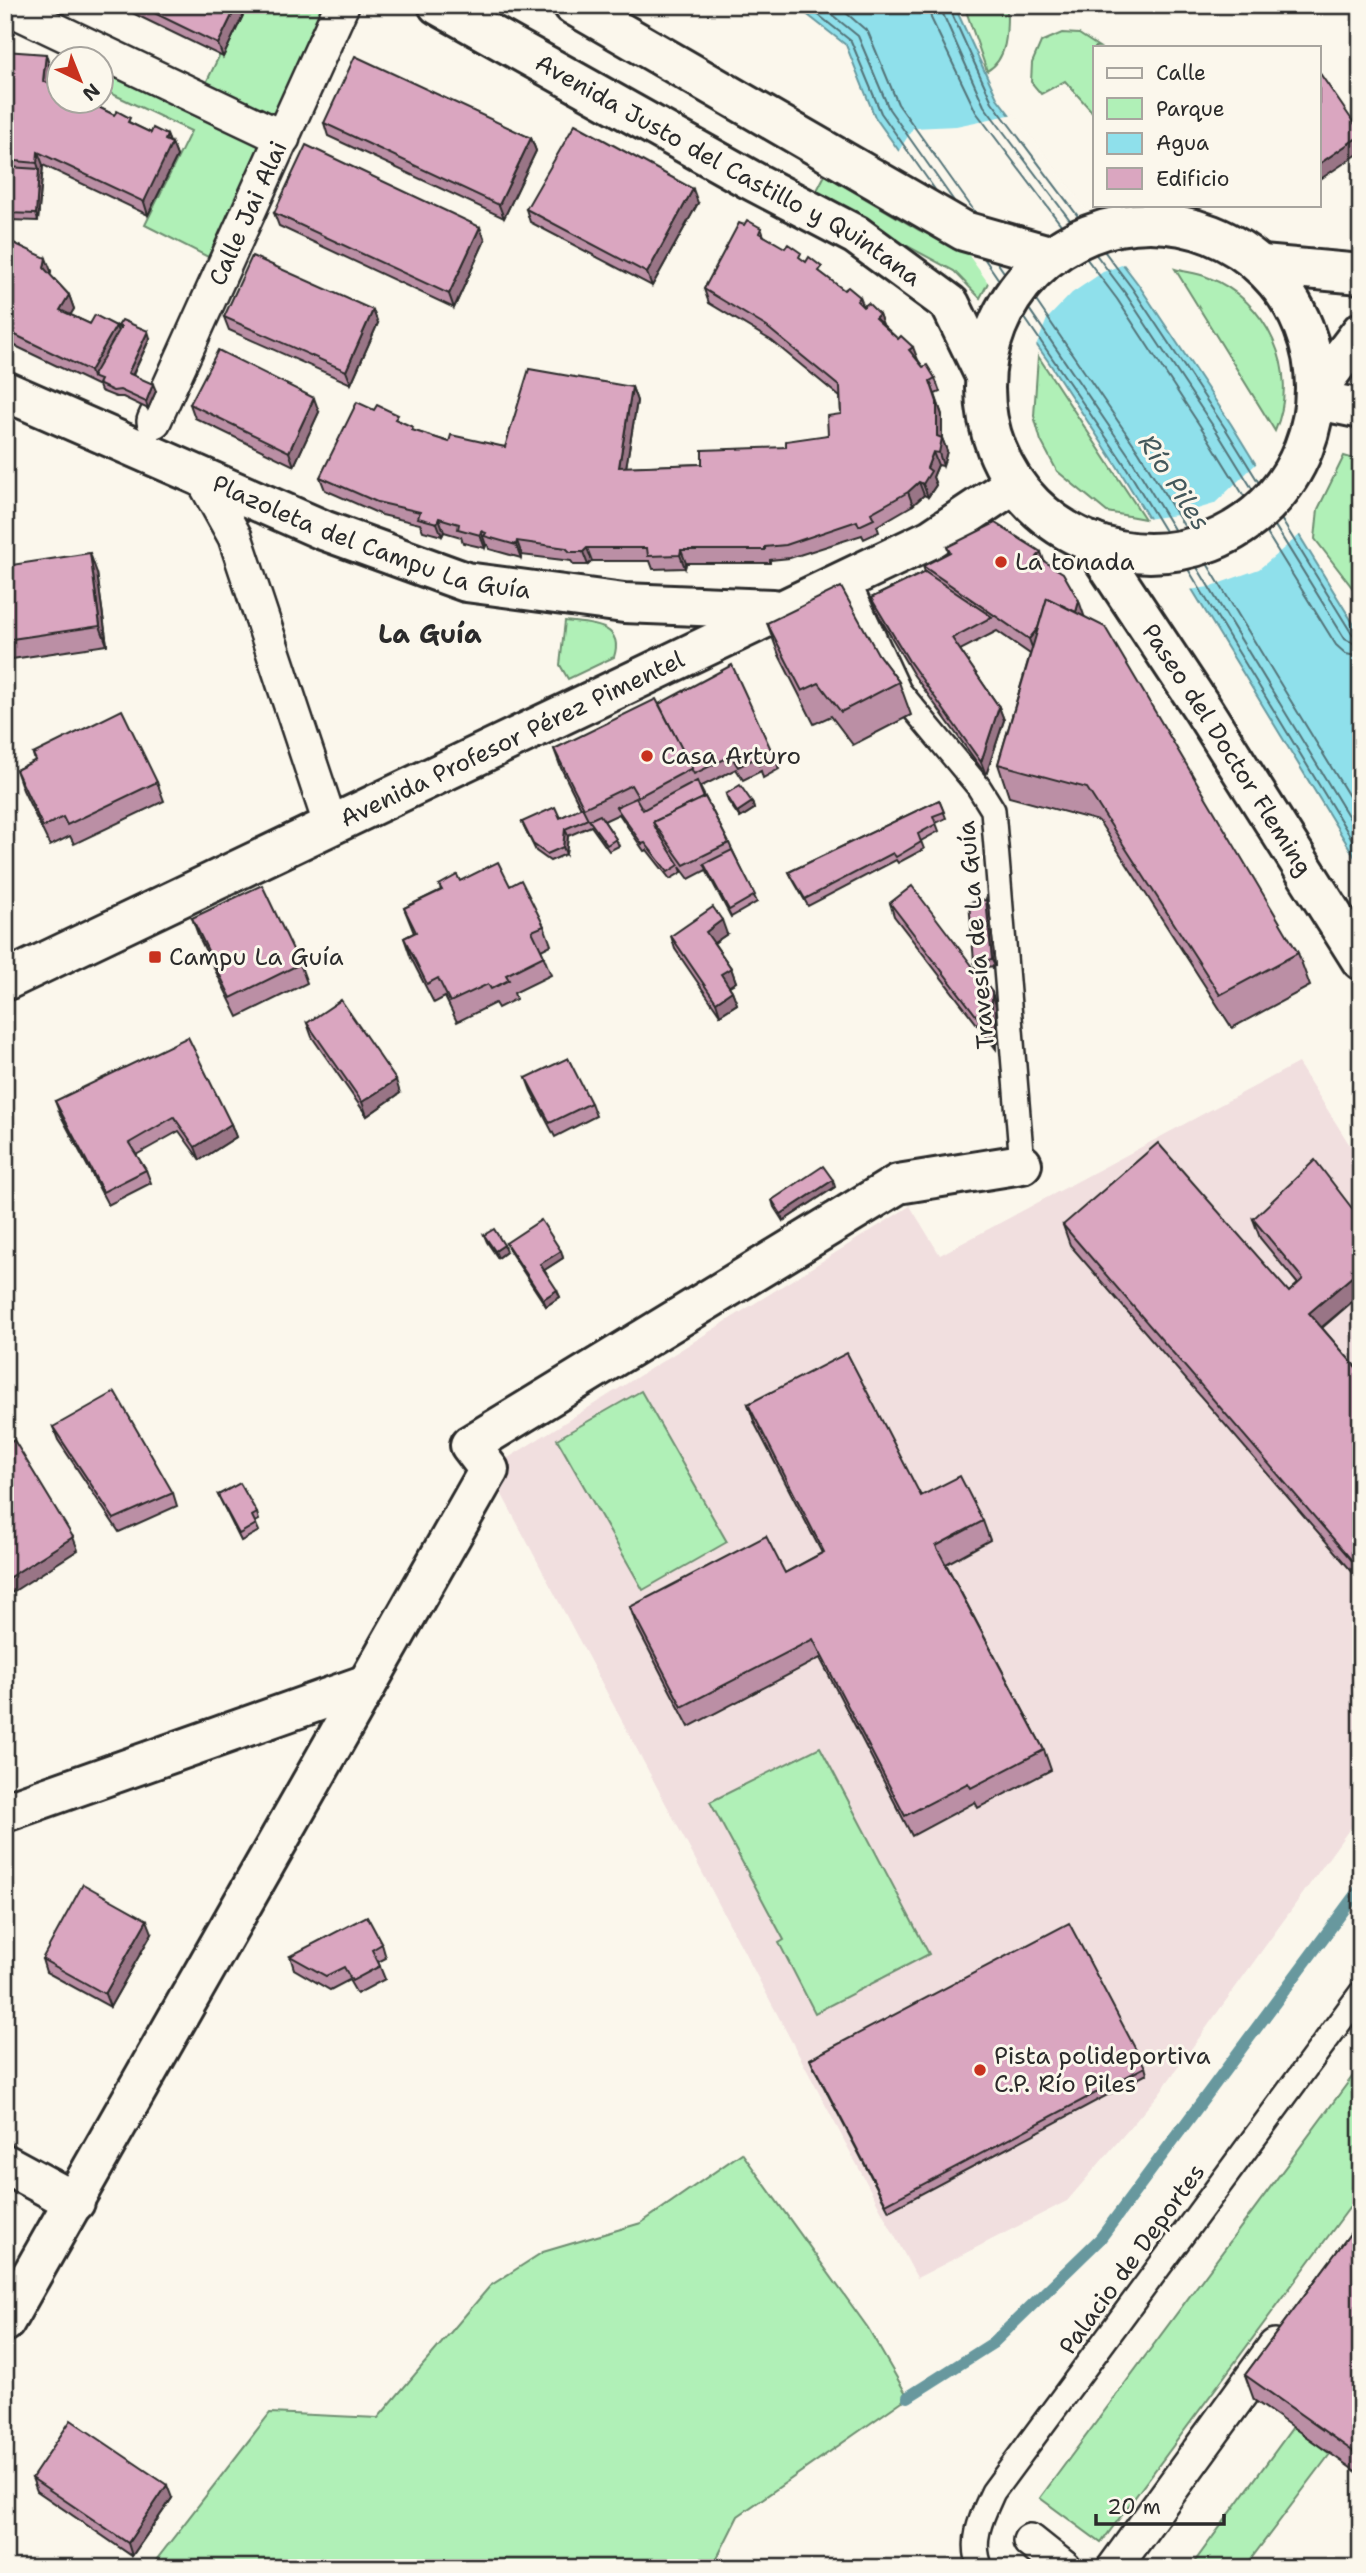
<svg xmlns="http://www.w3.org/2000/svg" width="1366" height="2573" viewBox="0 0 1366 2573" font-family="'Shantell Sans',sans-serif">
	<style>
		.built { fill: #f1dfdf }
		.green { fill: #b0f0b7; stroke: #6e8e71; stroke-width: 2 }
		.water { fill: #8fe0eb; stroke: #67989e; stroke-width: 2 }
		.pier { fill: #fbf7ec }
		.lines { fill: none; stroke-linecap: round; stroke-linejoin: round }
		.shore { stroke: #537378; stroke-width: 2 }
		.stream { stroke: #67989e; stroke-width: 12 }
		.service-casing { stroke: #2b2b2b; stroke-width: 28 }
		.pedestrian-casing { stroke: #2b2b2b; stroke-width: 38 }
		.minor-casing { stroke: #2b2b2b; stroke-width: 44 }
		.secondary-casing { stroke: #2b2b2b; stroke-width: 44 }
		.primary-casing { stroke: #2b2b2b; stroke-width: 44 }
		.service { stroke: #fbf7ec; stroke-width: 23 }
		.pedestrian { stroke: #fbf7ec; stroke-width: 33 }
		.minor { stroke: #fbf7ec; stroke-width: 38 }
		.secondary { stroke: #fbf7ec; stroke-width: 38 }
		.primary { stroke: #fbf7ec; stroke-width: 38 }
		.wall { fill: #bb8fa5; stroke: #2b2b2b; stroke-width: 2 }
		.shaded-wall { fill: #997486; stroke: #2b2b2b; stroke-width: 2 }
		.building { fill: #daa6c0; stroke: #2b2b2b; stroke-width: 2 }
		.poi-dot { fill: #c8321e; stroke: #fbf7ec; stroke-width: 2.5 }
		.labels { text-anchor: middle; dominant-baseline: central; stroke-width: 6; stroke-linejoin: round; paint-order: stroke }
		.street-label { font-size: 24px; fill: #2b2b2b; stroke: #fbf7ec }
		.poi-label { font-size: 24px; fill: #2b2b2b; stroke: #fbf7ec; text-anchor: start }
		.water-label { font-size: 26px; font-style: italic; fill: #44585b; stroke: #fbf7ec }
		.neighbourhood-label { font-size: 26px; font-weight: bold; fill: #2b2b2b; stroke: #fbf7ec }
	</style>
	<rect width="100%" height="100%" fill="#fbf7ec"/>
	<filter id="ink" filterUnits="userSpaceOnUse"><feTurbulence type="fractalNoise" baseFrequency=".0143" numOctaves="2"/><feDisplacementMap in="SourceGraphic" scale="14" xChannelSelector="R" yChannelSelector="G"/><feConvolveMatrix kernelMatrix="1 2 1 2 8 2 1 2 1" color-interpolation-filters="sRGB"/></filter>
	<g filter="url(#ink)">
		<path class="built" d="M1298 1063 1351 1147 1361 1150V1813L1158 2095 1067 2201 917 2278 489 1470 910 1206 940 1255Z"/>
		<g class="green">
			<path d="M244 5H331L274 118 204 87Z"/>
			<path d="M964 5H1007C1007 28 1009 59 987 71Z"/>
			<path d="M1062 33 1079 34 1099 47H1095V115L1065 81 1041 94 1031 82 1032 63 1041 42Z"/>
			<path d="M102 65 268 139 208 257 145 225 191 131 102 89Z"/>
			<path d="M825 175 919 230 972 254 990 279 980 298 954 271 814 196Z"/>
			<path d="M1175 269C1185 272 1197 273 1207 277 1267 299 1301 372 1275 431Z"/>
			<path d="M1038 356 1145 519 1107 512 1057 471 1041 441 1034 416Z"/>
			<path d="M1344 456 1361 461V599L1315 539 1318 509Z"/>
			<path d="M565 621C588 624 625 623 614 657L568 679 560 665Z"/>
			<path d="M641 1391 727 1542 643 1590 557 1439Z"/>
			<path d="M820 1747 929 1954 815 2013 779 1943 784 1940 710 1802Z"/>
			<path d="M1361 2065V2192L1101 2543 1040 2498Z"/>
			<path d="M742 2153 868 2328 908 2397 738 2516 712 2568H150L270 2413 378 2418 490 2286 543 2252 641 2223Z"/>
			<path d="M1293 2427 1330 2454 1244 2568H1190Z"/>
		</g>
		<path class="water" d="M795 5H954L997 98 1138 284 1231 424 1361 636V867L1117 466 1048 361 875 117 846 45Z"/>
		<g class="pier">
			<path d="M1014 114 1127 263 1103 272 1072 293 1047 319 1035 349 897 154 913 128 956 126Z"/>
			<path d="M1258 462 1302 533 1259 569 1209 587 1189 590 1145 519 1177 515 1214 504Z"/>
		</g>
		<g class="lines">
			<g class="shore">
				<path d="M806 5 851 41 881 113 936 191"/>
				<path d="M820 5 858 36 889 109 954 201"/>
				<path d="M837 5 868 32 898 104 975 212"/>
				<path d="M929 5 931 18 976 112 1117 299 1208 438 1336 645 1346 654 1361 657"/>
				<path d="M939 5 984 106 1125 293 1217 432 1345 639 1361 647"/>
				<path d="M948 5 992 102 1132 288 1225 428 1352 634 1361 638"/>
				<path d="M984 258 1123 462 1361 854"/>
				<path d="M997 262 1130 457 1361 837"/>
				<path d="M1013 267 1139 452 1361 816"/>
			</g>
			<path class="stream" d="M908 2397 993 2343 1100 2239 1361 1887"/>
			<g class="service-casing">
				<g id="service">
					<path d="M846 577 899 691 978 786 993 810 1022 1164"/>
					<path d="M981 2568C969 2541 982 2516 993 2492L1361 1993"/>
				</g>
			</g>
			<g class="pedestrian-casing">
				<g id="pedestrian">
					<path d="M5 6 283 138"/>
					<path id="s1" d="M154 421 342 5"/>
					<path d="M204 481 235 537 331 826"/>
					<path d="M1030 2541 1064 2568"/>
					<path d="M1114 2568 1275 2346"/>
				</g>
			</g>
			<g class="minor-casing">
				<g id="minor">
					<path id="s2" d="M5 391 323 530 466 582 624 603 773 609"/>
					<path id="s3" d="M5 981 931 539 1012 485"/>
					<path d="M5 1812 367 1684"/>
					<path d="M5 2164 75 2202"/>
					<path d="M5 2322 486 1475 489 1470 470 1445 898 1184 1022 1164"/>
				</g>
			</g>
			<g class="secondary-casing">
				<g id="secondary">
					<path d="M1318 400 1361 409"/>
					<path id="s4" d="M1092 542 1202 708 1361 960"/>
				</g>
			</g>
			<g class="primary-casing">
				<g id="primary">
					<path id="s5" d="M438 5 749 179 856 235 950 304 983 372"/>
					<path d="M573 5 964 231 1049 255"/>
					<circle cx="1150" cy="388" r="165"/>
					<path d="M1262 265 1361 274"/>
					<path d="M1317 390 1361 332"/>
				</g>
			</g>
			<use href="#service" class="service"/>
			<use href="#pedestrian" class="pedestrian"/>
			<use href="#minor" class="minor"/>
			<use href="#secondary" class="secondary"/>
			<use href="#primary" class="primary"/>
		</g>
		<g class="wall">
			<path d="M116 5H248L223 57Z"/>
			<path d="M5 51 50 68 49 84 60 102H93L94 105 151 133 167 135 170 142 172 143 177 156 148 215 43 165 38 221 8 220 5 213 8 173H5Z"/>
			<path d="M324 123 531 138 536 151 504 218 328 136Z"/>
			<path d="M698 203 652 286 530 222 526 209Z"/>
			<path d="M274 213 485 240 454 308 279 226Z"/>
			<path d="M744 225 761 228 764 236 804 261 825 276 864 307 879 314 883 325 918 360 923 367 935 378 940 392 935 394 942 415V438L947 451 943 466 938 465 933 477 936 485 928 497 924 495 913 505 877 526 879 532 864 539 862 535 790 558 770 560V563H686L685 568 653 569 650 561H592L588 565H574L571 561 522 555 521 558 489 549 488 545H486L485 548 463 543 461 537 444 532 442 536 423 531 420 524 382 515 325 490 320 477 400 421 414 431 449 442 505 447 632 387 637 401 626 467 702 464 786 447 828 435 841 414 840 397 772 341 709 303 704 289Z"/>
			<path d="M5 239 51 271 50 275 69 295 74 309 70 315 90 324 116 326 118 332 120 330 118 326 150 338 133 375 156 391 148 409 123 397H116L101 391 99 386 5 341Z"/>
			<path d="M224 317 378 323 351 384 229 330Z"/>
			<path d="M190 404 319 412 294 466 195 418Z"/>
			<path d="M947 547 1044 561 1084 617 1298 953 1310 986 1232 1028 1099 821 1009 797 998 764 1030 654 997 631 960 650 999 707 1004 720 986 775 913 674 876 611 871 598 925 572 923 566 949 553Z"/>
			<path d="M5 566 97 573 107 645 5 660Z"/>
			<path d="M767 623 878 654 899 682 911 715 853 745 831 716 814 724 779 655Z"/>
			<path d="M659 704 774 756 779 769 763 778 761 771 743 780 736 769 700 787 729 843 757 902 731 917 706 870 689 879 680 867 682 872 670 879 647 850 644 851 619 814 604 821 616 839 619 846 609 851 591 826 568 836 566 854 550 861 536 851 522 822 560 818 581 808 561 768 554 749Z"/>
			<path d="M33 754 157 782 164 801 74 844 70 836 50 846 23 790 16 770 35 761Z"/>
			<path d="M726 794 752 802 754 809 740 818 728 801Z"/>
			<path d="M939 800 946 818 936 823 939 831 921 841 924 849 898 863 896 860 808 906 792 878 789 872Z"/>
			<path d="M460 881 510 886 544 926 551 945 541 950 551 975 514 993 516 999 498 1008 495 1003 457 1022 445 997 434 1003 411 958 404 938 414 933 404 908 441 890 439 885Z"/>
			<path d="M986 900 989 906 995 966 976 968 974 961Z"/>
			<path d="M890 903 996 1006V1049L894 916Z"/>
			<path d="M192 918 300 964 307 983 238 1017 199 937Z"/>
			<path d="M727 934 714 943 731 968 736 982 729 986 732 991 737 1004 720 1015 675 949 671 936Z"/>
			<path d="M307 1023 400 1093 367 1116 312 1037Z"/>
			<path d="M526 1078 591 1103 596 1116 555 1137 531 1091Z"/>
			<path d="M55 1101 231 1124 236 1137 200 1160 179 1131 136 1155 146 1170 151 1183 108 1205 60 1114Z"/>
			<path d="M835 1187 783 1221 774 1207 772 1200Z"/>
			<path d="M1253 1219 1361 1294 1322 1328 1361 1373V1582L1070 1245 1063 1225 1289 1292 1298 1284 1260 1238Z"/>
			<path d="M484 1235 506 1252 498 1258 487 1242Z"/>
			<path d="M506 1243 561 1251 563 1258 544 1270 560 1297 546 1306 509 1250Z"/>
			<path d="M748 1404 921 1496 983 1521 990 1540 946 1564 1044 1750 1051 1770 978 1808 975 1802 912 1836 820 1658 689 1727 637 1627 630 1607 785 1573 822 1553 755 1424Z"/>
			<path d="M53 1427 173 1493 177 1506 119 1532 58 1440Z"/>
			<path d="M218 1495 257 1513 259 1520 255 1522 259 1531 241 1541Z"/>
			<path d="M152 1933 110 2007 46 1972 42 1959Z"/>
			<path d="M382 1944 386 1958 378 1962 385 1979 357 1994 349 1980 330 1990 294 1969 290 1956Z"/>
			<path d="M810 2059 1145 2067 1147 2074 889 2211 813 2066Z"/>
			<path d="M1361 2219V2475L1254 2400 1245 2375Z"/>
			<path d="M32 2478 172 2498 132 2556 37 2491Z"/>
		</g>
		<g class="shaded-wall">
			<path d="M237 5H248L223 57 218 44Z"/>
			<path d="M46 54 50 68 48 95 43 81Z"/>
			<path d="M167 135 171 146 172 143 177 156 148 215 144 202Z"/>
			<path d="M1361 135V152L1319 180V164Z"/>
			<path d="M531 138 536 151 504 218 499 205Z"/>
			<path d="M38 152 43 165 38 221 36 214 39 169 37 163Z"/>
			<path d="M693 189 698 203 652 286 647 273Z"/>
			<path d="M480 227 485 240 454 308 449 294Z"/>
			<path d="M46 258 51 271 49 282 44 268Z"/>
			<path d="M69 295 74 309 65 324 60 310Z"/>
			<path d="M860 297 865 310 857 301Z"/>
			<path d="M373 310 378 323 351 384 346 371Z"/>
			<path d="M879 314 884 327 875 318Z"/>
			<path d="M116 326 120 339 92 377 90 371Z"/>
			<path d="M148 331 150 338 130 380 128 373Z"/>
			<path d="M913 347 918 360 914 363 909 350Z"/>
			<path d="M930 381 942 415V439V438L947 451 943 466 939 453Z"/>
			<path d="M153 384 156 391 148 409 146 402Z"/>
			<path d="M632 387 637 401 624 480 619 467Z"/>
			<path d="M314 398 319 412 294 466 289 452Z"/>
			<path d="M933 452 938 465 933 477 936 485 928 497 923 484 927 468Z"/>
			<path d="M919 482 924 495 913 505 908 492Z"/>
			<path d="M439 518 444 532 442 536 437 523Z"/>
			<path d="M481 531 486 545 485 548 480 535Z"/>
			<path d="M517 541 522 555 521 558 516 545Z"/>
			<path d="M587 548 592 561 588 565 583 552Z"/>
			<path d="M681 550 686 563 685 568 680 555Z"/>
			<path d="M1041 552 1048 571 1037 557Z"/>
			<path d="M90 553 97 573 107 645 100 626Z"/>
			<path d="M1079 601 1086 621 1073 622Z"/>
			<path d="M1052 612 1036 658 1029 639Z"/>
			<path d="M999 707 1004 720 986 775 981 762Z"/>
			<path d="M752 802 754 809 740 818 737 812Z"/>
			<path d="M565 829 568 836 566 854 563 847Z"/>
			<path d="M986 900 989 906 995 966 992 960Z"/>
			<path d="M722 920 727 934 711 945 706 932Z"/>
			<path d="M731 968 736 982 726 988 721 974Z"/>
			<path d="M732 991 737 1004 720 1015 716 1002Z"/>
			<path d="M992 992 996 1006V1049L991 1035Z"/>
			<path d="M396 1080 400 1093 367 1116 362 1102Z"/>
			<path d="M231 1124 236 1137 200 1160 195 1147Z"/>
			<path d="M833 1180 835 1187 783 1221 781 1214Z"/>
			<path d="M504 1245 506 1252 498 1258 495 1251Z"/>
			<path d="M561 1251 563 1258 543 1271 540 1264Z"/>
			<path d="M1361 1269V1294L1316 1332 1309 1313Z"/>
			<path d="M557 1290 560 1297 546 1306 543 1299Z"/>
			<path d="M73 1537 78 1550 5 1597V1580Z"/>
			<path d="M147 1920 152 1933 110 2007 105 1994Z"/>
			<path d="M167 2485 172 2498 132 2556 128 2543Z"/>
		</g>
		<g class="building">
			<path d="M138 5H237L218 44Z"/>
			<path d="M5 51 46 54 43 81 60 89V102H90V103L114 115 117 111 130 118 128 122 151 133 153 128 167 135 165 140 172 143 144 202 38 152 37 163 5 160Z"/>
			<path d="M355 56 531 138 499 205 324 123Z"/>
			<path d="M1319 72 1361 133V135L1319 164Z"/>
			<path d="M575 124 693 189 647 273 526 209Z"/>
			<path d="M306 145 480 227 449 294 274 213Z"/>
			<path d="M8 167 39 169 36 214 5 213Z"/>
			<path d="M747 220 761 228 759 233 785 248 788 244 801 253 799 257 806 262 809 257 822 267 819 271 844 290 848 287 860 297 857 301 863 307 868 303 879 314 875 318 898 339 901 336 913 347 909 350 923 367 927 365 935 378 930 381 937 402V436L942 438 939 453 933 452 927 468 931 471 923 484 919 482 908 492 871 513 874 519 859 526 857 521 786 545 765 547V550H681L680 555 648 556 647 548H587L583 552H570L566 548 517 541 516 545 484 536 486 533 481 531 480 535 458 529 459 524 439 518 437 523 418 518 420 512 377 502 320 477 357 402 374 410 377 405 398 415 395 419 413 427 412 430 449 442 451 435 505 447 529 369 632 387 619 467 702 464V450L786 447V441L828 435 827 416 841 414 840 387 767 327 704 289 739 223 744 225Z"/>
			<path d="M5 239 46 258 44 268 69 295 60 310 90 324 95 315 116 326 90 371 5 330Z"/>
			<path d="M252 256 373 310 346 371 224 317Z"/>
			<path d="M122 320 148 331 128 373 153 384 146 402 120 390 113 391 98 384 100 380 92 377 121 327 118 326Z"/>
			<path d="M218 350 314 398 289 452 190 404Z"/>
			<path d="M995 523 1041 552 1037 557 1063 573 1079 601 1076 612 1047 598 1038 628 1029 639 923 566 950 552 947 547Z"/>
			<path d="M90 553 100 626 5 640V566Z"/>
			<path d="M925 572 992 617 952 638 999 707 981 762 909 661 871 598Z"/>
			<path d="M841 587 878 654 899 682 841 712 819 683 802 691 767 623Z"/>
			<path d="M1047 598 1105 627 1298 953 1220 995 1087 788 998 764Z"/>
			<path d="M732 665 774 756 759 765 756 758 738 767 731 756 694 774 659 704Z"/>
			<path d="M656 699 692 768 638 797 631 785 584 808 554 749Z"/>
			<path d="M122 710 157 782 67 825 63 817 43 827 16 770 36 760 33 754Z"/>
			<path d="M697 781 704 798 653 822 656 829 679 865 668 872 645 843 642 844 616 807 636 798 643 810Z"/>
			<path d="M740 785 752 802 737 812 726 794Z"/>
			<path d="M705 797 729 843 684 865 653 822Z"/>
			<path d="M939 800 944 812 933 816 936 824 918 834 921 842 896 857 893 853 805 899 789 872Z"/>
			<path d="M555 807 560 818 582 807 588 819 565 829 563 847 547 854 533 844 522 822Z"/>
			<path d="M600 815 616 839 607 845 589 820Z"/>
			<path d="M732 850 755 895 729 910 704 864Z"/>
			<path d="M498 862 510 886 521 880 544 926 532 931 544 956 506 975 509 980 491 989 488 984 450 1002 438 978 427 984 404 938 416 932 404 908 442 890 439 885 457 875 460 881Z"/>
			<path d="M262 885 300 964 231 998 192 918Z"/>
			<path d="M912 886 992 992 991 1035 890 903Z"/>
			<path d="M986 900 992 960 974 961 969 903Z"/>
			<path d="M713 907 722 920 706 932 731 968 721 974 732 991 716 1002 671 936Z"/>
			<path d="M341 1000 396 1080 362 1102 307 1023Z"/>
			<path d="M188 1037 231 1124 195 1147 174 1117 129 1143 146 1170 103 1192 55 1101Z"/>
			<path d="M568 1058 591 1103 550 1123 526 1078Z"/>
			<path d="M1158 1143 1289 1292 1303 1279 1253 1219 1315 1160 1361 1220V1269L1309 1313 1361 1373V1571L1063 1225Z"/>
			<path d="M823 1166 833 1180 781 1214 772 1200Z"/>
			<path d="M541 1220 561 1251 540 1264 557 1290 543 1299 506 1243Z"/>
			<path d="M494 1229 504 1245 495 1251 484 1235Z"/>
			<path d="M847 1353 921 1496 960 1476 983 1521 936 1546 1044 1750 971 1788 968 1783 905 1816 813 1639 682 1707 630 1607 766 1536 785 1573 824 1552 748 1404Z"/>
			<path d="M115 1392 173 1493 114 1519 53 1427Z"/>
			<path d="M14 1440 73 1537 5 1580V1447Z"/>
			<path d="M240 1483 257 1513 252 1516 256 1524 239 1534 218 1495Z"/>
			<path d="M83 1884 147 1920 105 1994 42 1959Z"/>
			<path d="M367 1916 382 1944 372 1950 380 1966 352 1981 344 1967 326 1976 290 1956Z"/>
			<path d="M1069 1923 1145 2067 886 2204 810 2059Z"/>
			<path d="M1361 2219V2457L1245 2375Z"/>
			<path d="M71 2420 167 2485 128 2543 32 2478Z"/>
		</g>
	</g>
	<g class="poi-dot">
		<circle cx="1001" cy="562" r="7"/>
		<circle cx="647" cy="756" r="7"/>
		<rect x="148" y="950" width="14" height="14" rx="3.5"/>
		<circle cx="980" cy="2070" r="7"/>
	</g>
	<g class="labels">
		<g class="street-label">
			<text stroke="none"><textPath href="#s5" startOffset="334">Avenida Justo del Castillo y Quintana</textPath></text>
			<text stroke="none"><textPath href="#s1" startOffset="228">Calle Jai Alai</textPath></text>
			<text stroke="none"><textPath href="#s2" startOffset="396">Plazoleta del Campu La Guía</textPath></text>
			<text stroke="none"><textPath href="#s3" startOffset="562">Avenida Profesor Pérez Pimentel</textPath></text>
			<text stroke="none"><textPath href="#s4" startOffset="248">Paseo del Doctor Fleming</textPath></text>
			<text transform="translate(976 935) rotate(-95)">Travesía de La Guía</text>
			<text transform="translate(1132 2259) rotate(-54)">Palacio de Deportes</text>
		</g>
		<g class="poi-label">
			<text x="1015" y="562">La tonada</text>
			<text x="661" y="756">Casa Arturo</text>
			<text x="169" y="957">Campu La Guía</text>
			<text x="994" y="2056">Pista polideportiva<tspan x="994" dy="28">C.P. Río Piles</tspan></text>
		</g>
		<g class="water-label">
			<text transform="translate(1175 482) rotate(57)">Río Piles</text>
		</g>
		<g class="neighbourhood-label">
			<text x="430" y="633">La Guía</text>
		</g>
	</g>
	<rect width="1366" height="2573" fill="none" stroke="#fbf7ec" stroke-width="28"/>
	<rect x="14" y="14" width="1338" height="2545" fill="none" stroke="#2b2b2b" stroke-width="2.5" filter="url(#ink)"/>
	<rect x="1093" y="46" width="228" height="161" fill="#fbf7ec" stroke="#a8a59f" stroke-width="2"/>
	<rect x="1107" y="68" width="35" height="10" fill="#fbf7ec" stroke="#a8a59f" stroke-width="2"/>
	<text x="1156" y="80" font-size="21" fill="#2b2b2b">Calle</text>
	<rect x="1107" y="98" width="35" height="21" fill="#b0f0b7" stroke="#a8a59f" stroke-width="2"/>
	<text x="1156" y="116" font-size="21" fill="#2b2b2b">Parque</text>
	<rect x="1107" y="133" width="35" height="21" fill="#8fe0eb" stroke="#a8a59f" stroke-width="2"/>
	<text x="1156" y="150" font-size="21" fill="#2b2b2b">Agua</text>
	<rect x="1107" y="168" width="35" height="21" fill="#daa6c0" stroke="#a8a59f" stroke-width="2"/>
	<text x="1156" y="186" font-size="21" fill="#2b2b2b">Edificio</text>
	<g transform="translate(80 80) rotate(137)"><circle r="33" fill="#fbf7ec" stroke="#a8a59f" stroke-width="2"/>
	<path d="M0-5L12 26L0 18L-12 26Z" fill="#c8321e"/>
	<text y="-10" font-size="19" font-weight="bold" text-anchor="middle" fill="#2b2b2b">N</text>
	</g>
	<path d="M1096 2514v10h128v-10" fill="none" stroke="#2b2b2b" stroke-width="3.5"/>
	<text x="1107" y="2514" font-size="21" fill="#2b2b2b" stroke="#fbf7ec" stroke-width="5" paint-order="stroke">20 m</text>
</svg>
